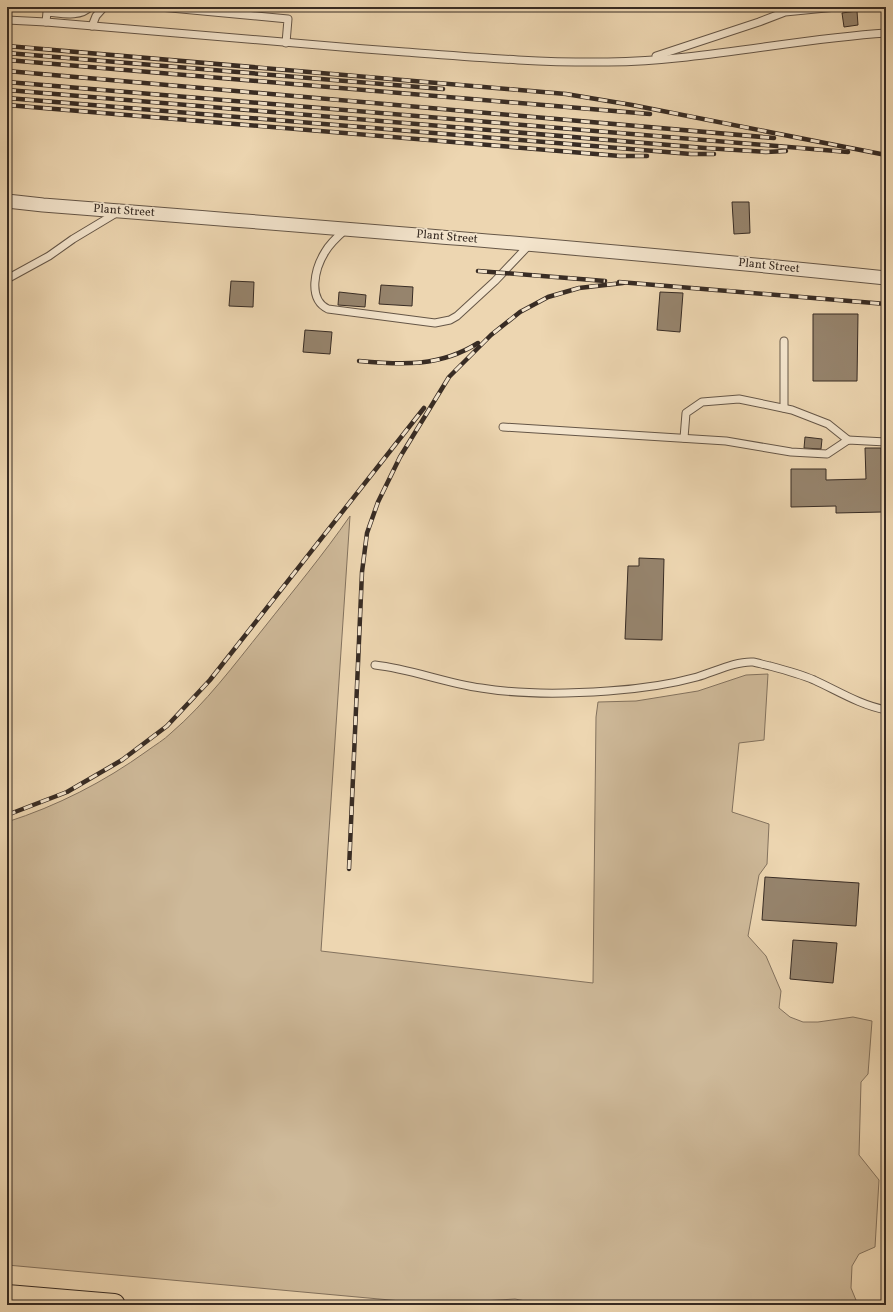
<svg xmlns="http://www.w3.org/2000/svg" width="893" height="1312" viewBox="0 0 893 1312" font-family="Vollkorn,serif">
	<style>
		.green { fill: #ceb999; stroke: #83725e }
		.building { fill: #96846d; stroke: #382c24 }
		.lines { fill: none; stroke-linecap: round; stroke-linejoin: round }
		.lane-casing { stroke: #655647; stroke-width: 9 }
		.street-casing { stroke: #655647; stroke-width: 15 }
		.highway-casing { stroke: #382c24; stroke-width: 24 }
		.lane { stroke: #f3e4cc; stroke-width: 7 }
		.street { stroke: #f3e4cc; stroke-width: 13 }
		.highway { stroke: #edd6b1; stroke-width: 22 }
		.rail-casing { stroke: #382c24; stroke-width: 4.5 }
		.rail { stroke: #f3e4cc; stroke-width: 3; stroke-dasharray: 9; stroke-linecap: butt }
		.labels { text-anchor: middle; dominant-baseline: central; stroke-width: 3.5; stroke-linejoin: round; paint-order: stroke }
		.street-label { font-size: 12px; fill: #382c24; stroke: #f3e4cc }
	</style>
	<rect width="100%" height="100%" fill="#edd6b1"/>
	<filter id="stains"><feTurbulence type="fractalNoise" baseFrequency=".005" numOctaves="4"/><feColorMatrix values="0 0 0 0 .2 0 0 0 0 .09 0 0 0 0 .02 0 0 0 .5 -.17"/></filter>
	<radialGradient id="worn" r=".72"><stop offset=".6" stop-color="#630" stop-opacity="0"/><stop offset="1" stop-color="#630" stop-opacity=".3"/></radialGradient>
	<path class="green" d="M350 516 321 951 593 983 596 717 598 702 636 701 698 691 746 675 768 674 764 740 739 743 732 812 769 824 767 864 759 875 748 936 766 956 781 991 779 1008 790 1017 803 1022H818L853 1017 872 1021 868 1074 861 1082 859 1155 879 1180 875 1247 859 1254 852 1266 851 1288 858 1305H546L515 1299 467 1302 401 1301 7 1265V822C57 806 104 782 147 751 155 745 164 740 171 733 206 703 234 665 263 629 293 591 323 555 350 516Z"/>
	<g class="building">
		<path d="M857 11 858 25 844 27 842 13Z"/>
		<path d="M732 202H749L750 233 734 234Z"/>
		<path d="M231 281 254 282 253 307 229 306Z"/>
		<path d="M381 285 413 287 412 306 379 304Z"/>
		<path d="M339 292 366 295 365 307 338 305Z"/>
		<path d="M660 292 683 293 680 332 657 330Z"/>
		<path d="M813 314H858L857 381H813Z"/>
		<path d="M305 330 332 332 330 354 303 352Z"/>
		<path d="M805 437 822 439 821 449 804 448Z"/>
		<path d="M865 448H881L882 512 836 513V506L791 507V469H826V480L866 479Z"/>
		<path d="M639 558 664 559 662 640 625 639 628 566H639Z"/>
		<path d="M765 877 859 883 856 926 762 920Z"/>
		<path d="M793 940 837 943 833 983 790 979Z"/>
	</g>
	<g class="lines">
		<g class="lane-casing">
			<g id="lane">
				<path d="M160 7 288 19 286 43"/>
				<path d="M7 19 8 7"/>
				<path d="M7 20 46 22C165 32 285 43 405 52 472 57 540 63 608 62 701 61 793 39 886 33"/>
				<path d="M46 22 47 12C60 13 80 18 90 7"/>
				<path d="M92 26 96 16 104 7"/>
				<path d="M656 56 759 22 785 12 836 7"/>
				<path d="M346 229C338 236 330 243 325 252 315 268 307 299 328 309L435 323 450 320 457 316 495 281 530 244"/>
				<path d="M7 279 49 256 73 239 118 212"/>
				<path d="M784 341V408"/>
				<path d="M503 427 726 441 791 452 827 454 848 440 886 442"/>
				<path d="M684 438 686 413 702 402 739 399 792 410 828 424 848 440"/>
				<path d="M375 665C411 669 445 683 481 688 523 695 566 694 608 691 638 689 668 685 697 677 714 672 736 661 753 662 758 663 765 665 770 666 785 670 800 674 814 680 838 691 860 705 886 710"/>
			</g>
		</g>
		<g class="street-casing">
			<path id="street" d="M7 201 43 205C324 227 605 249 886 278"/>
		</g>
		<g class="highway-casing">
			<path id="highway" d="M7 1296 114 1305"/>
		</g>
		<use href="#lane" class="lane"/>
		<use href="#street" class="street"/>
		<use href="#highway" class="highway"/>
		<g class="rail-casing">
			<g id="rail">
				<path d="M7 46 566 94 632 105 886 155"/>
				<path d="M7 53 443 89"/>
				<path d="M7 60 650 114"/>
				<path d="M7 71 774 138"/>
				<path d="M7 82 848 152"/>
				<path d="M7 90 705 148 766 152 786 151"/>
				<path d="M7 98 691 154H714"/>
				<path d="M7 105 620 156H647"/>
				<path d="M478 271 605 281"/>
				<path d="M619 282 886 304"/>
				<path d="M359 361C402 365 440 367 478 343"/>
				<path d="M7 815 67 792 122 760 167 726 210 680 424 408"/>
				<path d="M349 869 362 572 367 533 378 502 400 457 449 377 491 335 520 312 548 297 579 288 623 283"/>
			</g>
		</g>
		<use href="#rail" class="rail"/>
	</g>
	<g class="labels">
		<g class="street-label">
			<text transform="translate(124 211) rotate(4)">Plant Street</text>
			<text transform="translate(447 237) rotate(5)">Plant Street</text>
			<text transform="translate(769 266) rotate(6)">Plant Street</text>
		</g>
	</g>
	<rect width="893" height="1312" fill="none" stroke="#edd6b1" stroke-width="24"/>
	<rect x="8" y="8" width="877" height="1296" fill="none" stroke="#382c24" stroke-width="2"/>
	<rect x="12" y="12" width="869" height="1288" fill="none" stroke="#382c24"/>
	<rect width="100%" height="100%" filter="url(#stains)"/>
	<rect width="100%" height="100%" fill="url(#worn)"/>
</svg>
